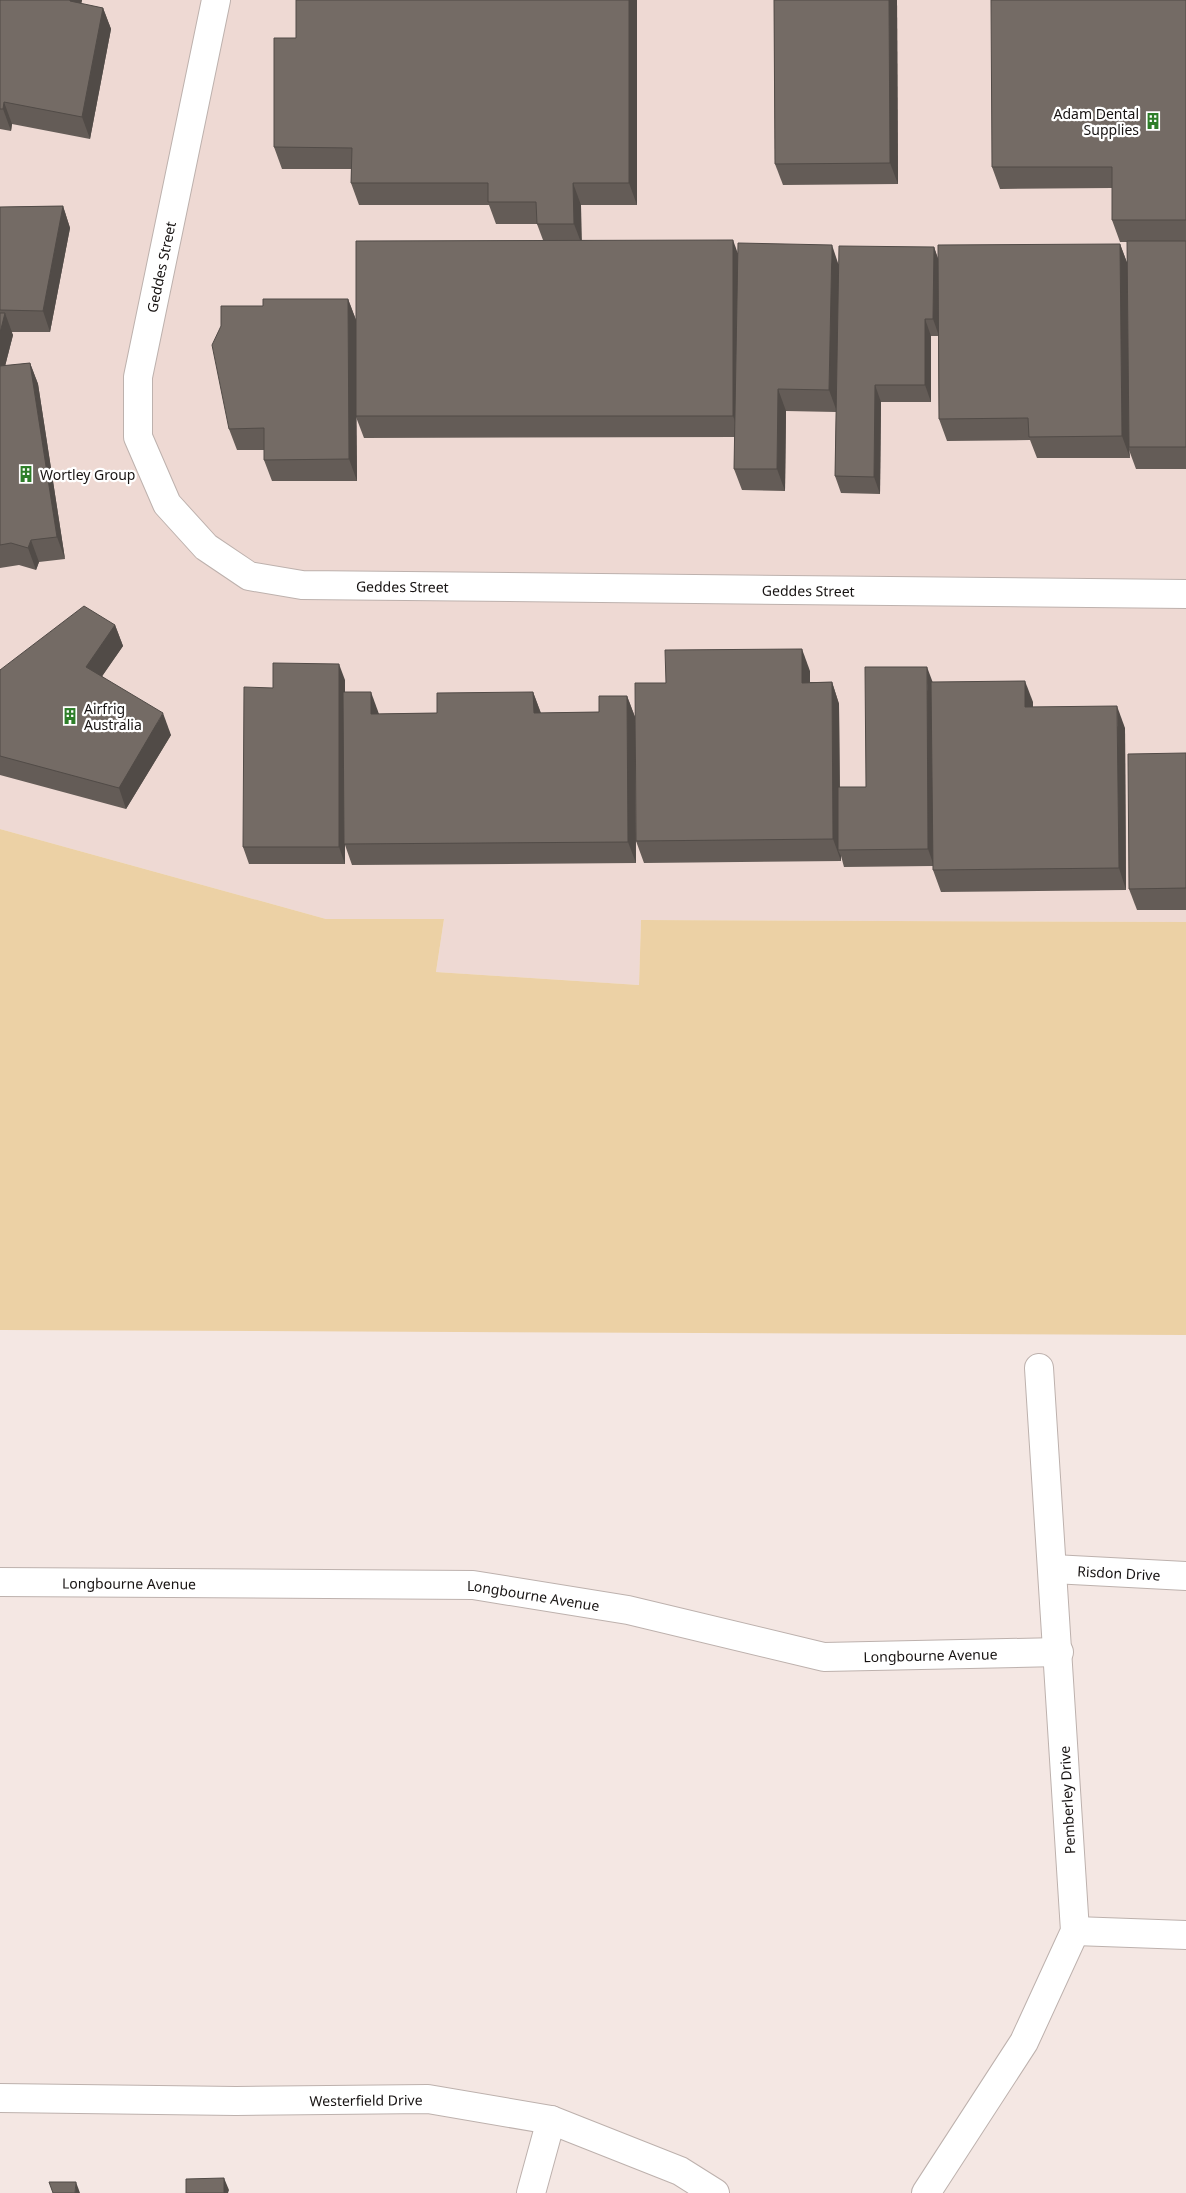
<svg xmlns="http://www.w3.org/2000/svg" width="1186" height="2193" viewBox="0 0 1186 2193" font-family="'Noto Sans',sans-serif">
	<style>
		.built { fill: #eed9d3 }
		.green { fill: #ecd1a5 }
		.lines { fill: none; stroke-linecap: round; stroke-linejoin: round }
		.street-casing { stroke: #bdb1ad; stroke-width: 30 }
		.street { stroke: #fff; stroke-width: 28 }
		.wall { fill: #645c57 }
		.shaded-wall { fill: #514b47 }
		.building { fill: #746b65; stroke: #514b47 }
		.labels { text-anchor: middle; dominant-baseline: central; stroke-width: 4.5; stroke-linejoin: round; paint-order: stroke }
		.poi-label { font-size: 14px; fill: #171312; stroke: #fff; text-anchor: start }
		.street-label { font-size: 14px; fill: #171312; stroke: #fff }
	</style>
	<rect width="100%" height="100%" fill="#f4e7e3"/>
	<path class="built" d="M0 0H1186V922L641 920 639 985 436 972 444 919H326L0 829Z"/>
	<path class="green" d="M0 829 326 919H444L436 972 639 985 641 920 1186 922V1335L0 1330Z"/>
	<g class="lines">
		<g class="street-casing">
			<g id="street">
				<path id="s1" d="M216 0 138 377V437L167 504 206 547 249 576 302 585 1186 594"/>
				<path id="s2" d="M1053 1569 1186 1576"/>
				<path id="s3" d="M0 1582 473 1585 628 1610 824 1657 1059 1652"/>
				<path d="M1075 1931 1186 1935"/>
				<path id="s4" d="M0 2098 236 2101 428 2099 551 2120 680 2171 715 2193"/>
				<path d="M531 2193 551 2120"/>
				<path d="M926 2193 1024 2042 1075 1931 1039 1368"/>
			</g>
		</g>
		<use href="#street" class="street"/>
	</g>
	<g class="wall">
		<path d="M0 0H82L81 4 103 8 111 29 90 139 12 124 11 131 0 129Z"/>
		<path d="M296 0H637V205H581V240L737 253 838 264 934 247 938 259 1120 244 1127 263V242H1120L1112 220V188L1000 189 992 167 1186 0V469H1136L1129 450 1130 458H1037L1030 440 947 441 939 419 938 336H931V402H881L880 494 841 493 835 476 836 412 786 411 785 491 742 490 734 469 735 437 364 438 356 417 357 481H272L264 460V450H237L229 429 263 306 348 299 356 320 543 240 537 224H496L489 205H359L351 183V169H282L274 147 296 38Z"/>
		<path d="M774 0H897L898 184 783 185 775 164Z"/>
		<path d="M63 206 70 228 50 332H11L13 335 5 366 30 363 38 384 65 559 39 562 36 570 19 565 0 568V207Z"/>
		<path d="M115 625 123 646 102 676 171 735 126 809 0 775V670Z"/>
		<path d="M810 671V682H832L839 704 840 787H866L933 682 1033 702V707L1125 728 1126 890 941 892 933 870V866L844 867 841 856V861L644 863 636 841 666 683Z"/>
		<path d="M345 680V692L379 714 437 713 533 692 541 713 599 712 627 696 635 717 636 863 352 865 345 845V864H249L243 847 273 688Z"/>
		<path d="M1186 753V910H1137L1129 889Z"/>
	</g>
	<g class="shaded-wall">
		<path d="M70 0H82L77 23 70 1Z"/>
		<path d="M629 0H637V205L629 183Z"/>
		<path d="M889 0H897L898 184 890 163Z"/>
		<path d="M103 8 111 29 90 139 82 117Z"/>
		<path d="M4 102 12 124 11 131 3 109Z"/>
		<path d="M573 183 581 205 582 245 574 224Z"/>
		<path d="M63 206 70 228 50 332 43 311Z"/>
		<path d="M733 240 741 262V437L733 416Z"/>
		<path d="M1120 244 1128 265 1129 447 1130 458 1122 436Z"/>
		<path d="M832 245 839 266 837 412 829 390Z"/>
		<path d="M934 247 940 264 939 336 933 319Z"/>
		<path d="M348 299 356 320 357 481 349 459Z"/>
		<path d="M5 313 13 335 0 386V333Z"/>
		<path d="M925 319 931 336V402L925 385Z"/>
		<path d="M30 363 38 384 65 559 57 537Z"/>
		<path d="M875 385 881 402 880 494 874 477Z"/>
		<path d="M778 389 786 411 785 491 777 469Z"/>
		<path d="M31 540 39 562 36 570 28 548Z"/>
		<path d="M115 625 123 646 94 688 86 667Z"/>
		<path d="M802 649 810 671V704L802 683Z"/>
		<path d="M339 664 345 680V864L339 847Z"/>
		<path d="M927 667 933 683 934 866 928 849Z"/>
		<path d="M1025 681 1033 702V728L1025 707Z"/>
		<path d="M832 682 839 704 840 850H838L841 856V861L833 839Z"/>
		<path d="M371 692 379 714H371Z"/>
		<path d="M533 692 541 714 534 713Z"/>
		<path d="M627 696 635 717 636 863 628 842Z"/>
		<path d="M1117 706 1125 728 1126 890 1119 868Z"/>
		<path d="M163 713 171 735 126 809 119 788Z"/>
		<path d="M224 2178 229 2190 228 2193H224Z"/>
		<path d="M76 2182 80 2193H75Z"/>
	</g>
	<g class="building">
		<path d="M0 0H70V1L103 8 82 117 4 102 3 109H0Z"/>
		<path d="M296 0H629V183H573L574 224H537L536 202H488V183H351L352 148 274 147V38H296Z"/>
		<path d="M774 0H889L890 163 775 164Z"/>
		<path d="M991 0H1186V220H1112V167H992Z"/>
		<path d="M63 206 43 311 0 310V207Z"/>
		<path d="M733 240V416H356V241Z"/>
		<path d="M1127 241H1186V447H1129Z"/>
		<path d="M738 243 832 245 829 390 778 389 777 469H734Z"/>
		<path d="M1120 244 1122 436 1029 437 1028 418 939 419 938 245Z"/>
		<path d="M839 246 934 247 933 319H925V385H875L874 477 835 476Z"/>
		<path d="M263 299H348L349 459 264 460V428L229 429 212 345 221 326V306H263Z"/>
		<path d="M0 313H5L0 333Z"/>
		<path d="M30 363 57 537 31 540 28 548 11 543 0 545V366Z"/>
		<path d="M84 606 115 625 86 667 163 713 119 788 0 756V670Z"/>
		<path d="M802 649V683L832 682 833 839 636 841 635 683H666L665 650Z"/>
		<path d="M273 663 339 664V847H243L244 687 273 688Z"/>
		<path d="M865 667H927L928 849 838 850V787H866Z"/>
		<path d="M1025 681V707L1117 706 1119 868 933 870 931 682Z"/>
		<path d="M343 692H371V714L437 713V693L533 692 534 713 599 712V696H627L628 842 344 844Z"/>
		<path d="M1186 753V888L1129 889 1128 754Z"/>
		<path d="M224 2178V2193H186V2179Z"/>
		<path d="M49 2182H76L75 2193H53Z"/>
	</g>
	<defs>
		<g id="building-bare" transform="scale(1.35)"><path d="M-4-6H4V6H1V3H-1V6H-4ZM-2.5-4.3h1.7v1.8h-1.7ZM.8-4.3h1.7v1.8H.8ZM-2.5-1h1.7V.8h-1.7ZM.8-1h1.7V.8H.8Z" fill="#2e7e29" stroke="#fff" stroke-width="2.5" paint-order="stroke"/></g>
	</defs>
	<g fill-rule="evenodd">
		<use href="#building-bare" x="1153" y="121"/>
		<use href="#building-bare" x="26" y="474"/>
		<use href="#building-bare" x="70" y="716"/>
	</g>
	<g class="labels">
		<g class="poi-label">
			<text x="1139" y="113" text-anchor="end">Adam Dental<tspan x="1139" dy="16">Supplies</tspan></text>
			<text x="40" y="474">Wortley Group</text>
			<text x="84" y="708">Airfrig<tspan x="84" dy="16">Australia</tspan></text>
		</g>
		<g class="street-label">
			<text transform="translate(161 267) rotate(-78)">Geddes Street</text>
			<text stroke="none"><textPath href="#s1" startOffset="782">Geddes Street</textPath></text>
			<text stroke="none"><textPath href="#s1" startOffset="1188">Geddes Street</textPath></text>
			<text stroke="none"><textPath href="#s2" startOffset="66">Risdon Drive</textPath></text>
			<text stroke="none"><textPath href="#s3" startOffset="129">Longbourne Avenue</textPath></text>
			<text stroke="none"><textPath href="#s3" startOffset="534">Longbourne Avenue</textPath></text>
			<text stroke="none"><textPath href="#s3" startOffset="938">Longbourne Avenue</textPath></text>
			<text transform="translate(1067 1800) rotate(-93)">Pemberley Drive</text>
			<text stroke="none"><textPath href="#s4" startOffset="366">Westerfield Drive</textPath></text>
		</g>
	</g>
</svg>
